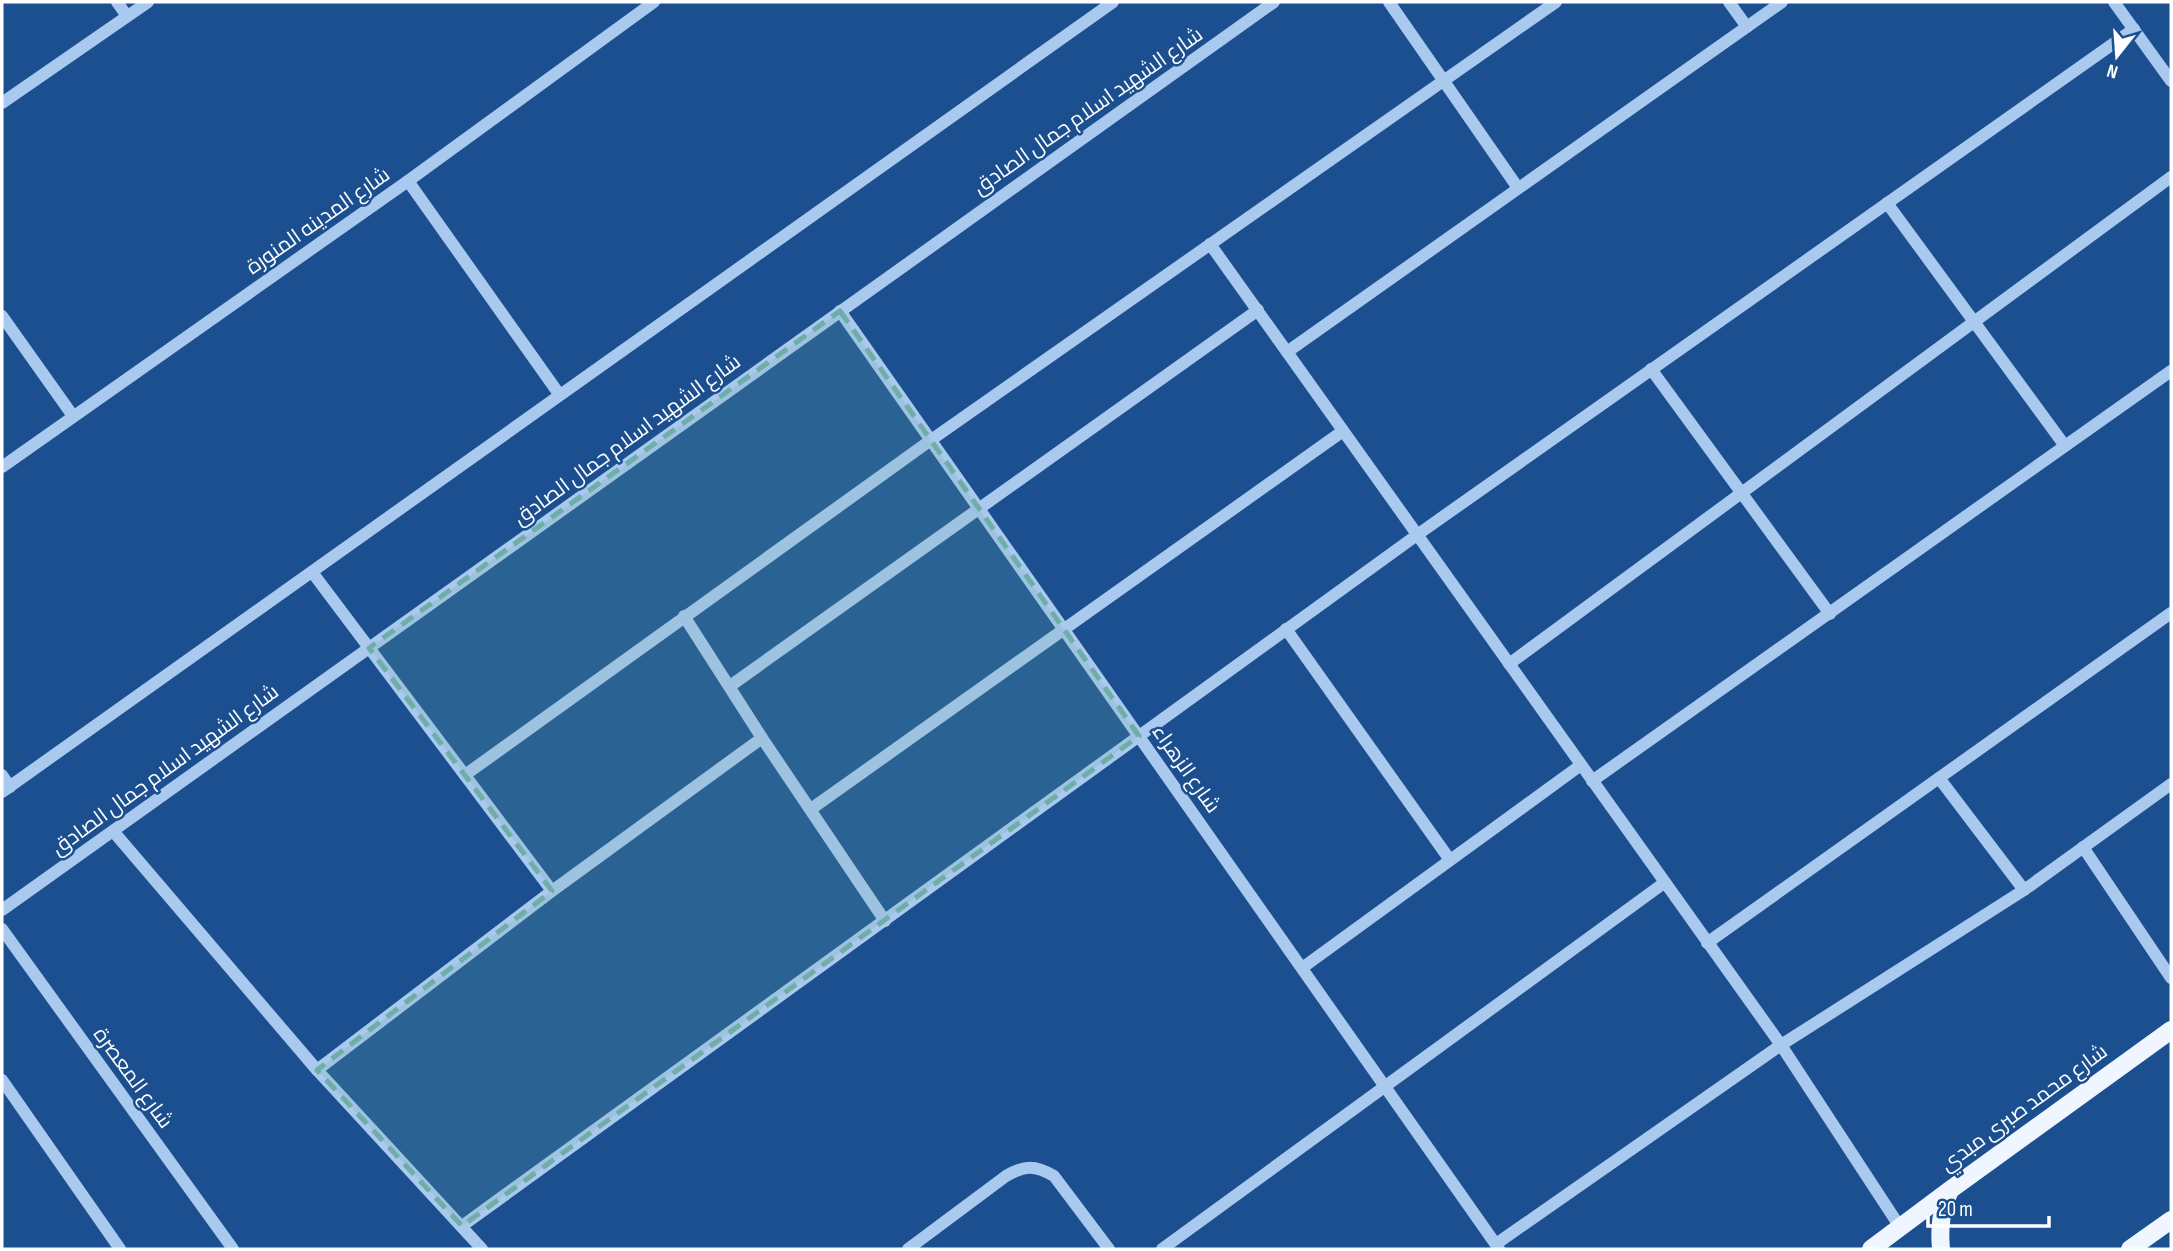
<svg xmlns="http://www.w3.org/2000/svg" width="2173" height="1251" viewBox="0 0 2173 1251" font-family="'Sofia Sans Condensed',Cairo,sans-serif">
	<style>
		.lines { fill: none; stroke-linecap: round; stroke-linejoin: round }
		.minor { stroke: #a9c9ee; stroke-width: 12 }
		.major { stroke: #f0f6ff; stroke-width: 18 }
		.marked { fill: #6fada8; fill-opacity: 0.2; stroke: #6fada8; stroke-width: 5; stroke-dasharray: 14 9; stroke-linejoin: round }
		.labels { text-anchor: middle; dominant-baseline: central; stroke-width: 5; stroke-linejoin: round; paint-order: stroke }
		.street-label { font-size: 21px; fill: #fff; stroke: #1b4f8f }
	</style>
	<rect width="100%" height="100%" fill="#1b4f8f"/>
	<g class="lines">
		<g class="minor">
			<path d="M117 2 127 16"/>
			<path d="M1389 2 1518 188"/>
			<path d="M1729 2 1747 27"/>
			<path d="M2114 2 2171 81"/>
			<path d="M2 103 148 2"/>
			<path d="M408 181 559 394"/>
			<path d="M1887 203 2065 446"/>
			<path d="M1210 244 1781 1045 2024 890 2171 784"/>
			<path d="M840 311 1499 1249"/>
			<path d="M2 316 73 416"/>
			<path d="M1287 352 1782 2"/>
			<path d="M1651 369 1830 614"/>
			<path d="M2 467 408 181 654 2"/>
			<path d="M312 572 552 891"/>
			<path d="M684 616 762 738 885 921"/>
			<path d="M1286 629 1450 860"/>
			<path d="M1509 664 2171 177"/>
			<path d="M730 686 1258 310"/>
			<path d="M2 775 10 787"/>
			<path d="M465 775 931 440 1556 2"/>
			<path d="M1939 778 2024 890"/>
			<path d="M1592 781 2171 371"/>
			<path d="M2 792 1113 2"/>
			<path d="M811 809 1343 431"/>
			<path d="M113 831 317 1070"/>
			<path d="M2083 847 2171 978"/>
			<path d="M2 910 1274 2"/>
			<path d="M2 929 233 1249"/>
			<path d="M1707 943 2171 613"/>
			<path d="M1302 968 1581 765"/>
			<path d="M2 1080 120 1249"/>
			<path d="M462 1226 1417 535 2134 29"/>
			<path d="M1496 1244 1781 1045 1900 1227"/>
			<path d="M482 1249 317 1070 552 891 762 738"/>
			<path d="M908 1249 1006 1176C1025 1165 1035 1165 1054 1176L1109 1249"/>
			<path d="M1162 1249 1664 883"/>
		</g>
		<g class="major">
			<path d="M1871 1249 1950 1190 2171 1030"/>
			<path d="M1941 1249C1939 1227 1941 1211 1950 1190"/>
			<path d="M2130 1249 2171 1220"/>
		</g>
	</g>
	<path class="marked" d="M840 311 1139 736 462 1226 317 1070 552 891 369 648Z"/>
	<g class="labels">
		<g class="street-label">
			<text transform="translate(1088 111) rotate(-35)">شارع الشهيد اسلام جمال الصادق</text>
			<text transform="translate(318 221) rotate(-35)">شارع المدينه المنورة</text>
			<text transform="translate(627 440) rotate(-36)">شارع الشهيد اسلام جمال الصادق</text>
			<text transform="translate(1186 769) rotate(55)">شارع الزهراء</text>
			<text transform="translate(165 770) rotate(-36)">شارع الشهيد اسلام جمال الصادق</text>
			<text transform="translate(133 1078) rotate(54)">شارع المعصرة</text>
			<text transform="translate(2024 1108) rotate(-36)">شارع محمد صبرى مبدي</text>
		</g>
	</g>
	<rect width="2173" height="1251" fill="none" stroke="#ffffff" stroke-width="7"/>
	<g transform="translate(2117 56) rotate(197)" stroke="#1b4f8f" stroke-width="5" paint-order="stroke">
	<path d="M0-5L12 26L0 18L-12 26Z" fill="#ffffff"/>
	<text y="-10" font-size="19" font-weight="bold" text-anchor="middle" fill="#ffffff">N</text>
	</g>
	<path d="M1928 1216v10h121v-10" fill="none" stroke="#ffffff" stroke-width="3.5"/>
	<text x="1938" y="1216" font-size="21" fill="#ffffff" stroke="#1b4f8f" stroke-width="5" paint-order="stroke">20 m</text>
</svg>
